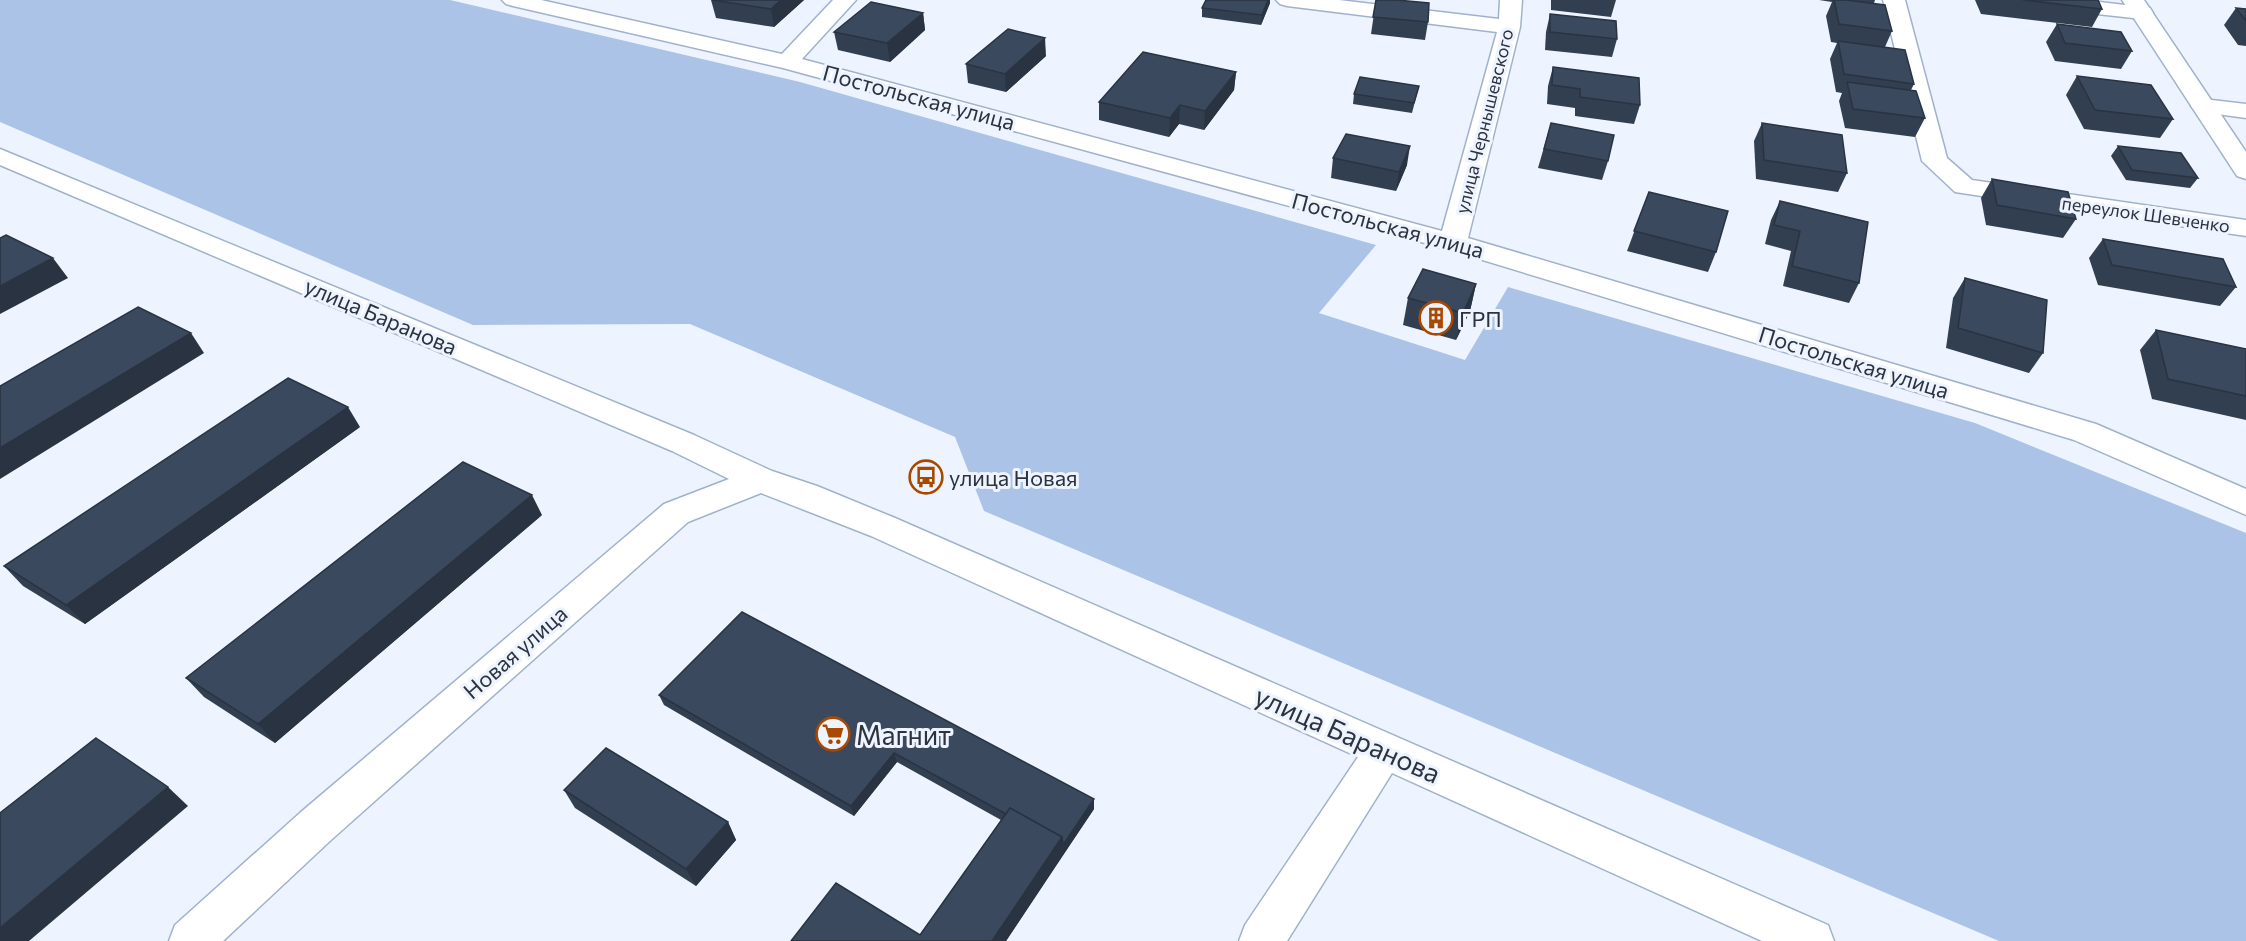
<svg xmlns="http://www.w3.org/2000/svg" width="2246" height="941" viewBox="0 0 2246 941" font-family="Commissioner,sans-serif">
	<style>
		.forest { fill: #aac3e6 }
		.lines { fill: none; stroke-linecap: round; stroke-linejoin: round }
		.minor-casing { stroke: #a0b2cb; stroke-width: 3 }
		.major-casing { stroke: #a0b2cb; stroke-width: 3 }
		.minor { fill: #fff; fill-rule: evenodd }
		.major { fill: #fff; fill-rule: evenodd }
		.wall { fill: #323f51 }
		.shaded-wall { fill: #293342 }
		.building { fill: #3a495e; stroke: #293342; stroke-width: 1.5 }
		.labels { text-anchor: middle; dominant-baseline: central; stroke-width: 6; stroke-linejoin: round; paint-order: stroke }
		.far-street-label { font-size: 18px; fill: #2d333e; stroke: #edf4ff }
		.street-label { font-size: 22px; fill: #2d333e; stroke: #edf4ff }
		.poi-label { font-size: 22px; fill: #2d333e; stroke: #edf4ff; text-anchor: start }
		.near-poi-label { font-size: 27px; fill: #2d333e; stroke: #edf4ff; text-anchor: start }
		.near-street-label { font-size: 27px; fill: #2d333e; stroke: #edf4ff }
	</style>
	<rect width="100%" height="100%" fill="#edf4ff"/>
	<path class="forest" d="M0 0H450L800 82 1376 245 1319 313 1465 360 1508 287 1975 423 2246 533V941H1999L984 511 955 437 690 324 473 325 0 122Z"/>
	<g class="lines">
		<g class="minor-casing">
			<g id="minor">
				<path d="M502 0H541L782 54 833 0H856L802 59 1442 231 1497 32 1287 6 1280 4 1276 0H1339L1499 19 1500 0H1522L1520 27 1468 238 2096 424 2246 489V515L2074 440 1443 248 783 68 513 6 506 4Z"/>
				<path d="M1883 0H1905L1947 158 1972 180 2246 220V236L1955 192 1922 161Z"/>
				<path d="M2015 0H2083L2142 7 2150 8 2153 13 2150 18 2142 19 2026 6 2019 4Z"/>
				<path d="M2203 99 2246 104V118L2195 111 2191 106 2195 101Z"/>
				<path d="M0 149 694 435 772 471 817 486 895 518 1828 925 1834 941H1762L1392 773 1287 941H1239L1245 925 1358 757 871 536 761 493 688 522 331 840 223 941H169L175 925 301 812 664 504 729 479 672 451 0 165Z"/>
			</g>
		</g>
		<g class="major-casing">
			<path id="major" d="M2122 0H2144L2246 152V179L2237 176Z"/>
		</g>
		<use href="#minor" class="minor"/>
		<use href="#major" class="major"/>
	</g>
	<g class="wall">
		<path d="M711 0H804L774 27 716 18Z"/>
		<path d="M1376 0 1428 22 1425 40 1371 34Z"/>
		<path d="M1551 0H1616L1611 17 1551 10Z"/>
		<path d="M1819 0H1875L1874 3 1892 31 1885 47 1914 84 1911 90 1925 118 1915 137 1845 128 1839 101 1842 93 1836 92 1830 59 1837 43 1831 42 1826 16 1832 2Z"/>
		<path d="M1975 0H2098L2102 9 2092 27 1981 14Z"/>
		<path d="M1270 3 1261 25 1202 17V8Z"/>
		<path d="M2236 8 2246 9V46L2238 45 2224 25Z"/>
		<path d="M923 13 925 30 890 62 838 50 834 32Z"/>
		<path d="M1550 14 1617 39 1612 57 1545 50 1546 32Z"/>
		<path d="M2057 24 2132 51 2121 69 2055 61 2046 42Z"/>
		<path d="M1046 56 1006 92 968 83 966 64Z"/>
		<path d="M1553 67 1640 105 1634 124 1575 116V108L1547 104 1548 86Z"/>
		<path d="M1236 72 1234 90 1204 130 1179 124 1169 137 1099 120V102Z"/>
		<path d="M2077 76 2173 119 2160 138 2084 129 2066 95Z"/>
		<path d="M1419 86 1412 113 1353 104 1354 94Z"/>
		<path d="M1551 123 1608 161 1602 180 1538 168Z"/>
		<path d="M1762 123 1847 173 1838 192 1756 179 1754 141Z"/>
		<path d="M2118 146 2198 178 2190 188 2126 180 2111 156Z"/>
		<path d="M1333 158 1407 165 1396 191 1331 178Z"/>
		<path d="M1992 179 2076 219 2063 238 1986 225 1981 198Z"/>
		<path d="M1649 192 1716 252 1708 272 1627 251Z"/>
		<path d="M1780 201 1859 283 1849 303 1783 286 1791 251 1765 244 1771 220Z"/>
		<path d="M2103 239 2236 287 2220 306 2098 285 2089 258Z"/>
		<path d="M1965 278 2043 353 2029 373 1946 348 1953 298Z"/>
		<path d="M1476 284 1470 311 1456 340 1403 325 1408 298Z"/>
		<path d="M2156 330 2246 349V420L2152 399 2140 350Z"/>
		<path d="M360 427 85 624 23 586 4 566Z"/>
		<path d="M542 515 275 743 204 697 186 678Z"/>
		<path d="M742 612 1094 809 1006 941 920 935 1001 820 897 762 854 816 664 705 659 695Z"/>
		<path d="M564 790 728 822 736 840 696 886 575 808Z"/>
	</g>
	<g class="shaded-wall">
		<path d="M781 0H804L774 27 771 9Z"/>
		<path d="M1268 0H1270V3L1261 25 1262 15Z"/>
		<path d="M923 13 925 30 890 62 887 43Z"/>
		<path d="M1045 38 1046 56 1006 92 1005 74Z"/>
		<path d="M1236 72 1234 90 1204 130 1205 111Z"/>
		<path d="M1180 105 1179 124 1169 137 1170 118Z"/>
		<path d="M1410 146 1407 165 1396 191 1399 172Z"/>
		<path d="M53 258 68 278 0 314V286Z"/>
		<path d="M1476 284 1470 311 1456 340 1463 313Z"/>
		<path d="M191 333 204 353 0 479V448Z"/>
		<path d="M348 407 360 427 85 624 66 605Z"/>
		<path d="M532 495 542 515 275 743 258 724Z"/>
		<path d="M894 753 897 762 854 816 851 806Z"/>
		<path d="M168 787 188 806 29 941H0V928Z"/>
		<path d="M1094 799V809L1063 855V845Z"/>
		<path d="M728 822 736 840 696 886 686 869Z"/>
		<path d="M1062 837 1063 855 1006 941H992Z"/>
	</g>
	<g class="building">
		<path d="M712 0H781L771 9Z"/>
		<path d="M1206 0H1268L1262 15 1202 8Z"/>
		<path d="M1376 0H1397L1429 3 1428 22 1373 17Z"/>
		<path d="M1834 0H1846L1885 5 1892 31 1839 24Z"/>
		<path d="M2023 0H2098L2102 9Z"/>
		<path d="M871 2 923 13 887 43 834 32Z"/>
		<path d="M2236 8 2246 9V21Z"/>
		<path d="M1550 14 1616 21 1617 39 1550 32Z"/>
		<path d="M2057 24 2121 32 2132 51 2065 43Z"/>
		<path d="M1008 29 1045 38 1005 74 966 64Z"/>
		<path d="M1838 41 1905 50 1914 84 1844 74Z"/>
		<path d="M1143 52 1236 72 1205 111 1180 105 1170 118 1099 102Z"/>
		<path d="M1553 67 1639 78 1640 105 1580 97V89L1552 85Z"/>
		<path d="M2077 76 2151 85 2173 119 2095 110Z"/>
		<path d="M1360 77 1419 86 1414 103 1354 94Z"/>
		<path d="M1847 82 1916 91 1925 118 1853 109Z"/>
		<path d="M1551 123 1614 135 1608 161 1544 149Z"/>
		<path d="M1762 123 1842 135 1847 173 1764 160Z"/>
		<path d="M1346 134 1410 146 1399 172 1333 158Z"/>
		<path d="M2118 146 2181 153 2198 178 2132 170Z"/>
		<path d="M1992 179 2068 192 2076 219 1997 205Z"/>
		<path d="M1649 192 1728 211 1716 252 1634 231Z"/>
		<path d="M1780 201 1868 222 1859 283 1792 266 1800 231 1774 225Z"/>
		<path d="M6 235 53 258 0 286V238Z"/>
		<path d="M2103 239 2223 259 2236 287 2112 265Z"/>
		<path d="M1423 269 1476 284 1463 313 1408 298Z"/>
		<path d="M1965 278 2047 300 2043 353 1958 328Z"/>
		<path d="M138 307 191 333 0 448V386Z"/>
		<path d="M2156 330 2246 349V396L2168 379Z"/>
		<path d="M288 378 348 407 66 605 4 566Z"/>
		<path d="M463 462 532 495 258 724 186 678Z"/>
		<path d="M742 612 1094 799 1063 845 1062 837 1010 808 1006 814 894 753 851 806 659 695Z"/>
		<path d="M96 738 168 787 0 928V813Z"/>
		<path d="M606 748 728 822 686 869 564 790Z"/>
		<path d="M1010 808 1062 837 992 941H791L836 883 920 935Z"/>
	</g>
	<defs>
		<g id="building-ring" transform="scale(1.725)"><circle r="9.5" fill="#edf4ff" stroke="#a94900" stroke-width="1.5"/><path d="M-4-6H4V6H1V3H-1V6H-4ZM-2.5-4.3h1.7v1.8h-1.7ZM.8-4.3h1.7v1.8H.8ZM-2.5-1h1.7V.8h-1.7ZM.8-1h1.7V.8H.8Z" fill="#a94900"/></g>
		<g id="bus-ring" transform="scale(1.725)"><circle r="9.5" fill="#edf4ff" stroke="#a94900" stroke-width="1.5"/><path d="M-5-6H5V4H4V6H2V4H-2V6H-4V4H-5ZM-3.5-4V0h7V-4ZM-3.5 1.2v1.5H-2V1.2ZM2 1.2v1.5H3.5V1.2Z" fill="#a94900"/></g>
		<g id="supermarket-ring" transform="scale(1.725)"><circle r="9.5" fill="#edf4ff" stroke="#a94900" stroke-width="1.5"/><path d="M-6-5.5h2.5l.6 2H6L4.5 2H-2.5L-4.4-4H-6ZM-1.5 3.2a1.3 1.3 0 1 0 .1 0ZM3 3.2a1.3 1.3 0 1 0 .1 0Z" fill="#a94900"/></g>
	</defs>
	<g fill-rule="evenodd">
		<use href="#building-ring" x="1436" y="318"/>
		<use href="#bus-ring" x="926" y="477"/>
		<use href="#supermarket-ring" x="833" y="734"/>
	</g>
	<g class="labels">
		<g class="far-street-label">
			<text transform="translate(1484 121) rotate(-76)">улица Чернышевского</text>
			<text transform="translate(2146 214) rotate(8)">переулок Шевченко</text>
		</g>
		<g class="street-label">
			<text transform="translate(919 97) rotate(15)">Постольская улица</text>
			<text transform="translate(1388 225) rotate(15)">Постольская улица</text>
			<text transform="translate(381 316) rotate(23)">улица Баранова</text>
			<text transform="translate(1854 362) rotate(17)">Постольская улица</text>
			<text transform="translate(515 652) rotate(-41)">Новая улица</text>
		</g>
		<g class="poi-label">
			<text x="1459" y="318">ГРП</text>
			<text x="949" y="477">улица Новая</text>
		</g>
		<g class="near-poi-label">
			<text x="856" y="734">Магнит</text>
		</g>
		<g class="near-street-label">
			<text transform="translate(1348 734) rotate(24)">улица Баранова</text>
		</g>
	</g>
</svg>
